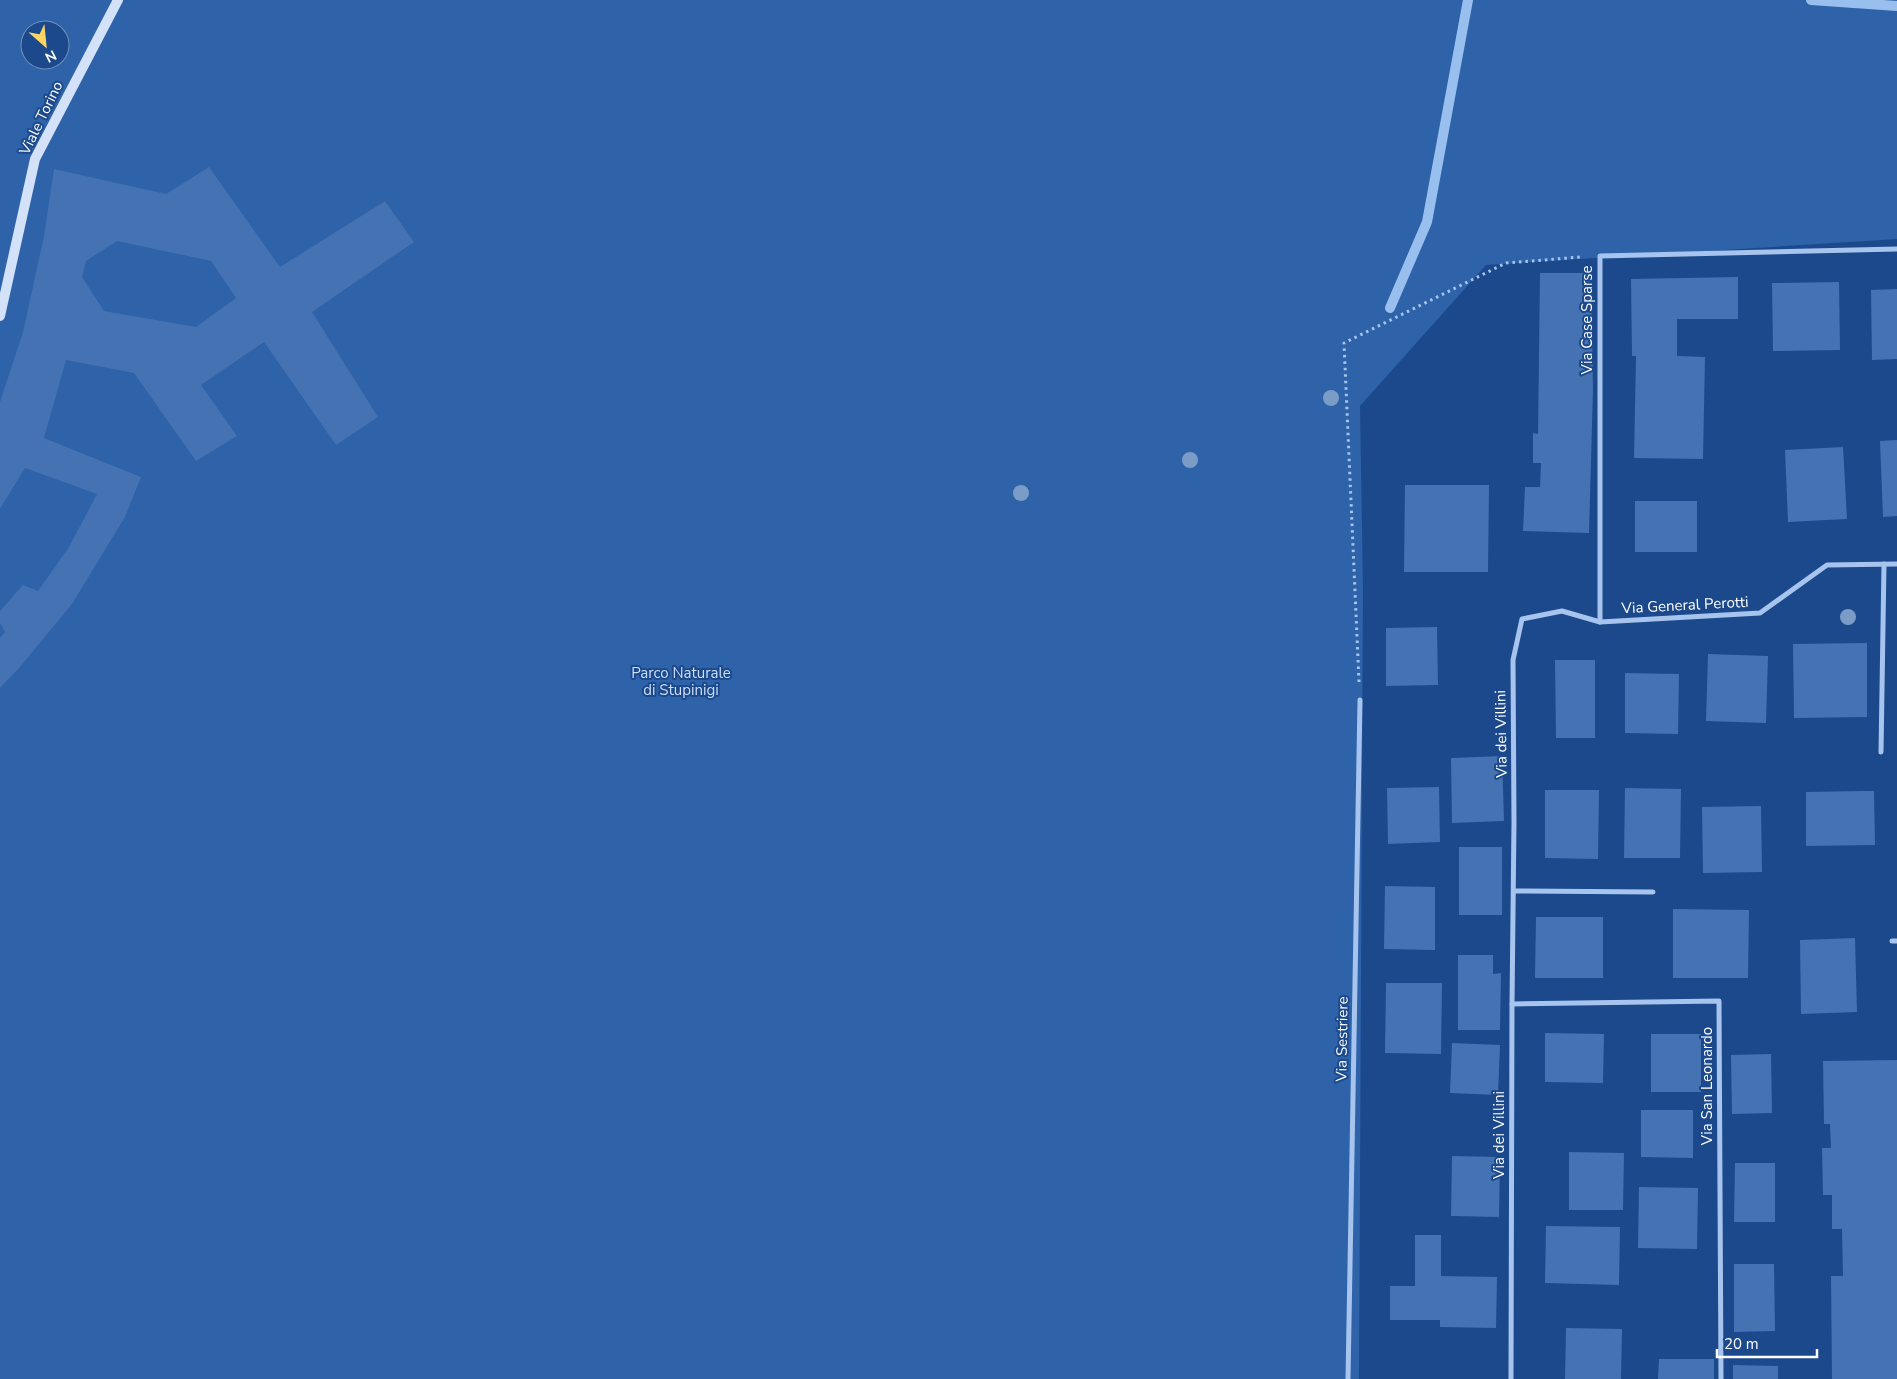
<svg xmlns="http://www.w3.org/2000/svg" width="1897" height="1379" viewBox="0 0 1897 1379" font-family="'Nunito Sans',sans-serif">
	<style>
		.green { fill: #2e62a9; fill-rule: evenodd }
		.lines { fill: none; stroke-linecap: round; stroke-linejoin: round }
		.stream { stroke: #99bfef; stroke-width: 10 }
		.building { fill: #4472b3; fill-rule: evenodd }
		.path { stroke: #a6c4ed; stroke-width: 3; stroke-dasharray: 2.5 4; stroke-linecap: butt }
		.street { stroke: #a6c4ed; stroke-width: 5 }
		.secondary { stroke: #d3e2f9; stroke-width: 10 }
		.tree { fill: #7c9cc8 }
		.labels { text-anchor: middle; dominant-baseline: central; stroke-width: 4; stroke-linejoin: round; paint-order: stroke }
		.street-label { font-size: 15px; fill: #fff; stroke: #1b498b }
		.park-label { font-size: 15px; fill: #ccdff9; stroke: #1b498b }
	</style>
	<rect width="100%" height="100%" fill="#1b498b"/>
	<path class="green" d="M0 0H1897V239L1486 265 1360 406 1363 589 1359 1379H0ZM30 30H60V60H30Z"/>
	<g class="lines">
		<g class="stream">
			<path d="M1811 0 1897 6"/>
			<path d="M1390 308 1427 222 1468 0"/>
		</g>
	</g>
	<g class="building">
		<path d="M209 167 280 267 385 201 414 242 312 312 378 417 336 445 264 342 201 385 237 436 196 461 134 373 66 360 44 438 141 477 125 517 72 604 20 667 0 688V638L5 632 0 623V611L23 585 38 591 69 547 97 494 25 468 0 509V402L23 332 44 236 54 169 166 194ZM117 241 211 261 236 298 196 327 104 311 82 277 86 261Z"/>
		<path d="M1540 273H1591L1593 390 1589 533 1523 531 1525 487H1540L1541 463H1533V433L1538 434Z"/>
		<path d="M1738 277V319H1677V356L1705 357 1703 459 1634 458 1636 356H1632L1631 279Z"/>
		<path d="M1839 282 1840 350 1773 351 1772 283Z"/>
		<path d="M1897 289V359L1872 360 1871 290Z"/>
		<path d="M1897 440V516L1883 517 1880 441Z"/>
		<path d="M1843 447 1847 519 1788 522 1785 450Z"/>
		<path d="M1405 485H1489L1488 572H1404Z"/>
		<rect x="1635" y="501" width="62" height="51"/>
		<path d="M1437 627 1438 685 1386 686V628Z"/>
		<path d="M1867 643V717L1794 718 1793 644Z"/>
		<path d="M1708 654 1768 656 1766 723 1706 721Z"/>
		<path d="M1555 660H1595V738H1556Z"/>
		<path d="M1625 673 1679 674 1678 734 1625 733Z"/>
		<path d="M1502 756 1504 821 1452 823 1451 758Z"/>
		<path d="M1439 787 1440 842 1388 844 1387 788Z"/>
		<path d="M1625 788 1681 789 1680 858H1624Z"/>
		<path d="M1545 790H1599L1598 859 1545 858Z"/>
		<path d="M1862 791H1874L1875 845 1806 846V792Z"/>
		<path d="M1761 806 1762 872 1703 873 1702 807Z"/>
		<rect x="1459" y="847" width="43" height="68"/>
		<path d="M1385 886 1435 887V950L1384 949Z"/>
		<path d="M1673 909 1749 910 1748 978H1673Z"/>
		<path d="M1536 917H1603V978H1535Z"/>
		<path d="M1855 938 1857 1012 1801 1014 1800 940Z"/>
		<path d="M1458 955H1493V974L1501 973 1500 1030H1458Z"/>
		<path d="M1386 983H1442L1441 1054 1385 1053Z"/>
		<path d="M1545 1033 1604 1034 1603 1083 1545 1082Z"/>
		<rect x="1651" y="1034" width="50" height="58"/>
		<path d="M1452 1043 1500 1045 1498 1095 1450 1093Z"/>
		<path d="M1771 1054 1772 1113 1732 1114 1731 1055Z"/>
		<path d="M1897 1060V1379H1832L1831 1276H1843L1842 1229H1832V1195H1823L1822 1148H1831L1830 1124H1824L1823 1061Z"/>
		<path d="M1641 1110H1693V1158L1641 1157Z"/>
		<path d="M1569 1152 1624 1153 1623 1210H1569Z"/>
		<path d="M1452 1156 1500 1157 1499 1217 1451 1216Z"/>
		<path d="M1735 1163H1775V1222H1734Z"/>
		<path d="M1639 1187 1698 1188 1697 1249 1638 1248Z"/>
		<path d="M1546 1226 1620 1227 1619 1285 1545 1283Z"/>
		<path d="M1415 1235H1441V1276L1497 1277 1496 1328 1440 1327V1320H1390V1286H1415Z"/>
		<path d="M1734 1264H1774L1775 1331 1734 1332Z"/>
		<path d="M1566 1328 1622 1329 1621 1379H1565Z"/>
		<path d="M1659 1359H1714V1379H1658Z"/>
		<path d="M1733 1365 1778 1366V1379H1733Z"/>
	</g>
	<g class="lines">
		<path class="path" d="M1359 682 1344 343 1506 263 1581 257"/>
		<g class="street">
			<path d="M1600 622V256L1897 249"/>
			<path d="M1881 752 1884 564"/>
			<path d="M1514 891 1653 892"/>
			<path d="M1892 941H1897"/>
			<path d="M1512 1004 1719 1001 1721 1379"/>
			<path d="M1348 1379 1360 700"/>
			<path d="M1511 1379 1512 1004 1514 822 1513 660 1522 619 1562 611 1600 622 1760 613 1827 565 1897 564"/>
		</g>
		<path class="secondary" d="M0 316 35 159 118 0"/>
	</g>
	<g class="tree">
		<circle cx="1331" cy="398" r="8"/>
		<circle cx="1190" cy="460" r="8"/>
		<circle cx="1021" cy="493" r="8"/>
		<circle cx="1848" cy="617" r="8"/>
	</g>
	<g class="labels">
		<g class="street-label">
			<text transform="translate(41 118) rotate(-64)">Viale Torino</text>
			<text transform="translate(1587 320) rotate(-90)">Via Case Sparse</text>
			<text transform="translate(1685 605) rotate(-3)">Via General Perotti</text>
			<text transform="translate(1501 734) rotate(-91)">Via dei Villini</text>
			<text transform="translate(1342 1039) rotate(-89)">Via Sestriere</text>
			<text transform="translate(1707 1086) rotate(-90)">Via San Leonardo</text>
			<text transform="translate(1499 1135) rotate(-90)">Via dei Villini</text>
		</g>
		<g class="park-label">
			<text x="681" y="673">Parco Naturale<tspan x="681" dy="17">di Stupinigi</tspan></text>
		</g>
	</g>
	<g transform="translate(45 45) rotate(153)"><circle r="24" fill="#1b498b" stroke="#7692b9"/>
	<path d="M0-4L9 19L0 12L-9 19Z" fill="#fed563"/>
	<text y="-8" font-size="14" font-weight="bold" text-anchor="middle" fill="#ffffff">N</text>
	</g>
	<path d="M1717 1349v8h100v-8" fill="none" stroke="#ffffff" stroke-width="2.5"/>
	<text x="1724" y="1349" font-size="15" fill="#ffffff" stroke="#1b498b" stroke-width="4" paint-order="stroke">20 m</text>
</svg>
